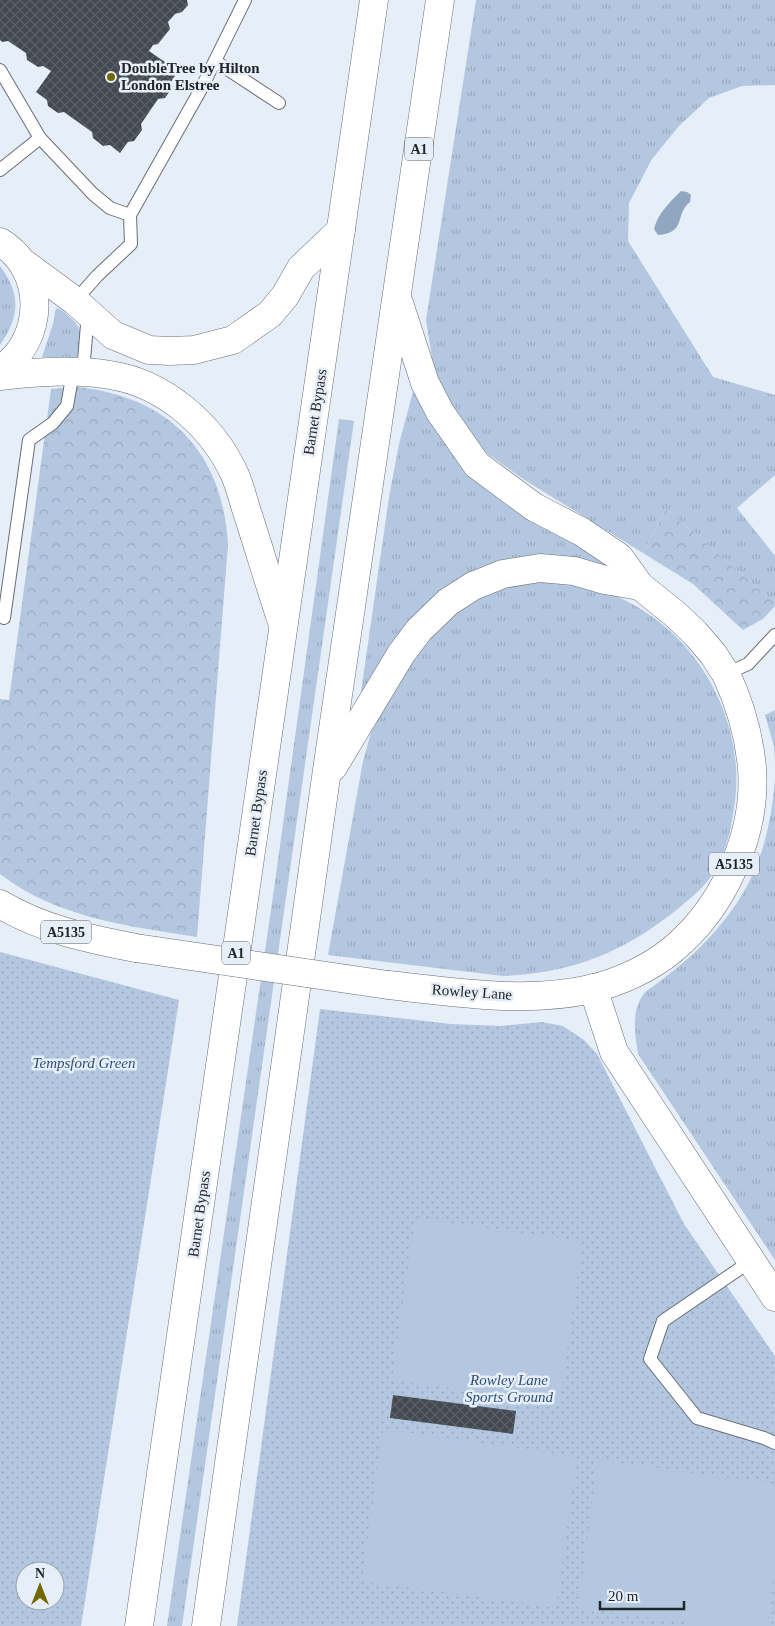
<svg xmlns="http://www.w3.org/2000/svg" width="775" height="1626" viewBox="0 0 775 1626" font-family="Georgia,serif">
	<style>
		.grass { fill: url(#grass-tufts) }
		.forest { fill: url(#forest-crowns) }
		.park { fill: url(#park-dots); fill-rule: evenodd }
		.garden { fill: #b3c7e0 }
		.water { fill: #90a6c1 }
		.building { fill: url(#building-cross-hatch) }
		.lines { fill: none; stroke-linecap: round; stroke-linejoin: round }
		.service-casing { stroke: #686e77; stroke-width: 14 }
		.tertiary-casing { stroke: #686e77; stroke-width: 29 }
		.primary-casing { stroke: #686e77; stroke-width: 29 }
		.trunk-casing { stroke: #686e77; stroke-width: 29 }
		.service { stroke: #fff; stroke-width: 12 }
		.tertiary { stroke: #fff; stroke-width: 28 }
		.primary { stroke: #fff; stroke-width: 28 }
		.trunk { stroke: #fff; stroke-width: 28 }
		.primary-bridge-casing { stroke: #686e77; stroke-width: 29; stroke-linecap: butt }
		.primary-bridge { stroke: #fff; stroke-width: 28 }
		.poi-dot { fill: #716800; stroke: #e6eef8; stroke-width: 2 }
		.labels { text-anchor: middle; dominant-baseline: central; stroke-width: 5; stroke-linejoin: round; paint-order: stroke }
		.shield { fill: #e6eef8; stroke: #5e6267; stroke-width: 1 }
		.shield-label { font-size: 14px; font-weight: bold; fill: #232629 }
		.poi-label { font-size: 15px; font-weight: bold; fill: #232629; stroke: #e6eef8; text-anchor: start }
		.street-label { font-size: 15px; fill: #232629; stroke: #e6eef8 }
		.park-label { font-size: 15px; font-style: italic; fill: #2e4e76; stroke: #e6eef8 }
	</style>
	<defs>
		<pattern id="grass-tufts" width="24" height="20" patternUnits="userSpaceOnUse" patternTransform="scale(1.25)"><rect width="24" height="20" fill="#b3c7e0"/><path d="M3 7l-1-3M5 7V3M7 7l1-3M15 17l-1-3M17 17v-4M19 17l1-3" fill="none" stroke="#9aabc0"/></pattern>
		<pattern id="forest-crowns" width="20" height="18" patternUnits="userSpaceOnUse" patternTransform="scale(1.25)"><rect width="20" height="18" fill="#b3c7e0"/><path d="M2 6a3 3 0 1 1 6 0M12 15a3 3 0 1 1 6 0" fill="none" stroke="#9aabc0"/></pattern>
		<pattern id="park-dots" width="8" height="8" patternUnits="userSpaceOnUse" patternTransform="scale(1.25)"><rect width="8" height="8" fill="#b3c7e0"/><path d="M2 2h.1M6 6h.1" fill="none" stroke="#9aabc0" stroke-width="1.8" stroke-linecap="round"/></pattern>
		<pattern id="building-cross-hatch" width="8" height="8" patternUnits="userSpaceOnUse" patternTransform="scale(1.25)"><rect width="8" height="8" fill="#434951"/><path d="M0 0l8 8M0 8l8-8" fill="none" stroke="#5b6067"/></pattern>
	</defs>
	<rect width="100%" height="100%" fill="#e6eef8"/>
	<g class="grass">
		<path d="M476 0H775V85L742 86 709 98 679 126 652 159 629 203 628 241 713 377 775 395V475L737 508 775 556V603L666 509 643 553 523 479 470 441 448 409 433 364 426 320Z"/>
		<path d="M0 266C21 294 20 316 0 345Z"/>
		<path d="M57 308C63 310 66 314 71 318 85 331 80 339 77 357L73 358 42 357 54 321 55 311Z"/>
		<path d="M414 388 439 429 615 567 576 560 502 564 365 692H361L389 497 399 444Z"/>
		<path d="M339 419 354 421 182 1626H167L274 889Z"/>
		<path d="M547 581C566 583 584 585 602 591 691 620 749 717 734 808 731 829 726 852 715 870 706 886 693 896 679 908 624 952 574 973 503 976L328 955 363 761 372 729 403 673 421 648 443 623 463 604 518 583Z"/>
		<path d="M775 710V762L774 746 765 715Z"/>
		<path d="M775 779V1260L638 1054C635 1035 631 1012 643 995 645 991 651 988 655 985 668 975 681 965 693 954 748 902 769 854 775 779Z"/>
	</g>
	<g class="forest">
		<path d="M76 387C169 396 223 452 228 545L197 937C128 926 57 918 0 874V699L9 700 51 389Z"/>
		<path d="M666 509 775 603V606L763 619 743 630 693 584 643 553Z"/>
	</g>
	<g class="park">
		<path d="M0 952 179 1000 81 1626H0ZM25 1571H55V1601H25Z"/>
		<path d="M320 1009 451 1024 500 1026 542 1022 563 1026 584 1040 597 1054 684 1224 775 1356V1626H237Z"/>
	</g>
	<g class="garden">
		<path d="M415 1218 582 1241 560 1403 392 1380Z"/>
		<path d="M383 1429 577 1456 556 1608 362 1581Z"/>
		<path d="M598 1460 775 1484V1564L767 1626H713L578 1608Z"/>
	</g>
	<path class="water" d="M681 191 687 192 691 195 690 202C674 215 687 233 658 235L654 229C658 213 670 202 681 191Z"/>
	<g class="building">
		<path d="M0 0H187L188 5 182 12 175 14 168 22 170 29 158 44 153 45 149 51 178 71 171 82 172 88 165 98 158 99 141 124 142 130 134 141 128 142 120 153 110 145 103 146 93 138 92 132 64 112 58 113 48 106 47 100 36 92 51 71 43 66 38 67 27 60 26 53 8 41 2 42 0 40Z"/>
		<path d="M393 1395 516 1411 513 1434 390 1418Z"/>
	</g>
	<g class="lines">
		<g class="service-casing">
			<g id="service">
				<path d="M215 61 279 103"/>
				<path d="M0 70 40 138 93 194 110 208 130 215"/>
				<path d="M0 170 40 138"/>
				<path d="M75 301 97 276 131 244 130 215 201 89 245 0"/>
				<path d="M83 372 88 313"/>
				<path d="M4 618 29 440 53 423 67 406 73 372"/>
				<path d="M726 674 748 664 775 635"/>
				<path d="M751 1261 663 1321 650 1359 697 1418 764 1438 775 1443"/>
			</g>
		</g>
		<g class="tertiary-casing">
			<path id="tertiary" d="M593 988 614 1052 775 1297"/>
		</g>
		<g class="primary-casing">
			<g id="primary">
				<path d="M0 242C47 270 45 341 0 370"/>
				<path d="M0 904C41 929 89 939 136 948"/>
				<path d="M388 985C454 992 525 1004 591 989 620 982 650 968 672 950 723 908 757 835 752 768 749 734 741 706 726 674"/>
			</g>
		</g>
		<g class="trunk-casing">
			<g id="trunk">
				<path d="M22 262 75 301 113 335 149 350 170 351 194 350 233 340 270 314 285 296 301 268 341 230"/>
				<path d="M399 303 425 383 440 412 477 465 534 507 582 532 619 557 640 586 675 614 695 633 713 654 726 674"/>
				<path d="M0 376C36 372 74 369 110 375 164 383 213 426 235 475 241 489 244 504 249 518 260 552 270 586 281 619"/>
				<path d="M333 767 401 654 419 630 448 602 473 586 503 574 540 568 574 571 605 580 640 586"/>
				<path d="M139 1626C217 1084 296 542 374 0"/>
				<path d="M206 1626 326 777 440 0"/>
			</g>
		</g>
		<use href="#service" class="service"/>
		<use href="#tertiary" class="tertiary"/>
		<use href="#primary" class="primary"/>
		<use href="#trunk" class="trunk"/>
		<g class="primary-bridge-casing">
			<path id="primary-bridge" d="M136 948 388 985"/>
		</g>
		<use href="#primary-bridge" class="primary-bridge"/>
	</g>
	<circle class="poi-dot" cx="111" cy="77" r="5"/>
	<g class="labels">
		<g class="shield">
			<rect x="405" y="137.5" width="28" height="23" rx="4"/>
			<rect x="709" y="852.5" width="50" height="23" rx="4"/>
			<rect x="41" y="920.5" width="50" height="23" rx="4"/>
			<rect x="222" y="941.5" width="28" height="23" rx="4"/>
		</g>
		<g class="shield-label">
			<text x="419" y="149">A1</text>
			<text x="734" y="864">A5135</text>
			<text x="66" y="932">A5135</text>
			<text x="236" y="953">A1</text>
		</g>
		<g class="poi-label">
			<text x="121" y="68">DoubleTree by Hilton<tspan x="121" dy="17">London Elstree</tspan></text>
		</g>
		<g class="street-label">
			<text transform="translate(315 412) rotate(-81)">Barnet Bypass</text>
			<text transform="translate(256 813) rotate(-82)">Barnet Bypass</text>
			<text transform="translate(472 992) rotate(4)">Rowley Lane</text>
			<text transform="translate(199 1214) rotate(-82)">Barnet Bypass</text>
		</g>
		<g class="park-label">
			<text x="84" y="1063">Tempsford Green</text>
			<text x="509" y="1380">Rowley Lane<tspan x="509" dy="17">Sports Ground</tspan></text>
		</g>
	</g>
	<g transform="translate(40 1586)"><circle r="24" fill="#e6eef8" stroke="#989ea5"/>
	<path d="M0-4L9 19L0 12L-9 19Z" fill="#716800"/>
	<text y="-8" font-size="14" font-weight="bold" text-anchor="middle" fill="#232629">N</text>
	</g>
	<path d="M600 1601v8h84v-8" fill="none" stroke="#232629" stroke-width="2.5"/>
	<text x="608" y="1601" font-size="15" fill="#232629" stroke="#e6eef8" stroke-width="4" paint-order="stroke">20 m</text>
</svg>
